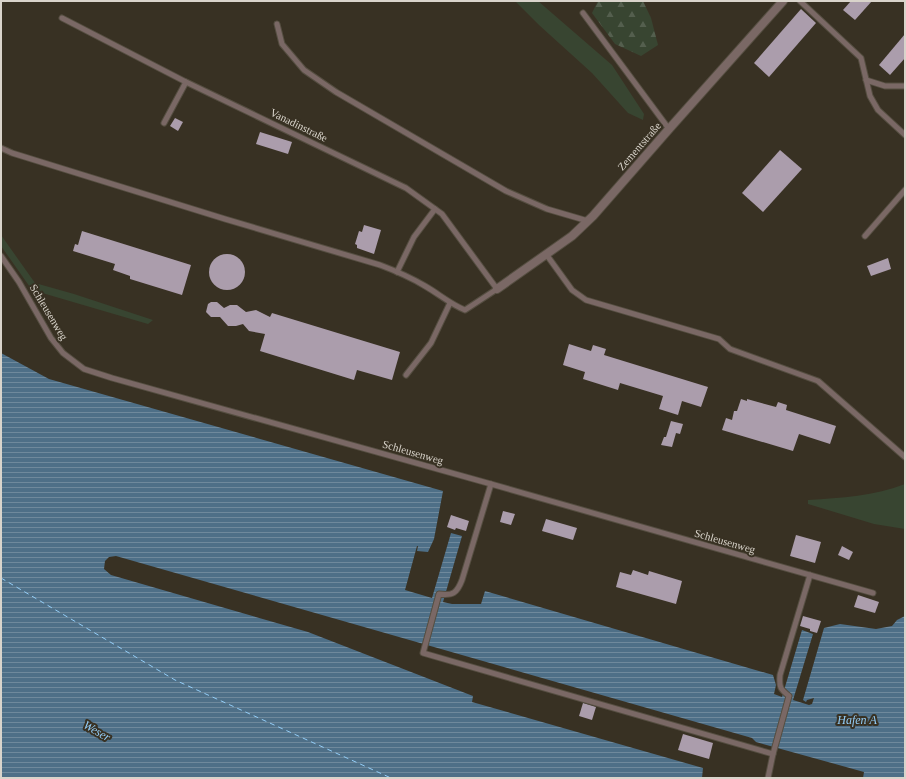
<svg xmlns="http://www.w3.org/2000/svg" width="906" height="779" viewBox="0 0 906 779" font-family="Georgia,serif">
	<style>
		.green { fill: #384531 }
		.forest { fill: url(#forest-firs) }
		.water { fill: url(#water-rules) }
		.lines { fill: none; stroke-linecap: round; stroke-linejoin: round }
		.ferry { stroke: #93cdf7; stroke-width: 1; stroke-dasharray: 5 4; stroke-linecap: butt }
		.building { fill: #ab9dac }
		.service-casing { stroke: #554e41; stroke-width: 7 }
		.minor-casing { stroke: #554e41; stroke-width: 10 }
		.service { stroke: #7a6865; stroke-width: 5 }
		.minor { stroke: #7a6865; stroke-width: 8 }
		.labels { text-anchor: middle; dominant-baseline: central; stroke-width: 4; stroke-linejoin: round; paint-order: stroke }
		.street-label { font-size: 11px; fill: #d9d4cb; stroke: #383123 }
		.water-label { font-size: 12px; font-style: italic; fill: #93cdf7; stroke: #383123 }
	</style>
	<defs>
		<pattern id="forest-firs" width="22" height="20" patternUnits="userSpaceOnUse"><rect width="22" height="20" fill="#384531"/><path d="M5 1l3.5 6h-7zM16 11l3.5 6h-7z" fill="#545f4e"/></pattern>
		<pattern id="water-rules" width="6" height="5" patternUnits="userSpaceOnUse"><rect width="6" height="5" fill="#4e6f87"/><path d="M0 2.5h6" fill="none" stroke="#6f899c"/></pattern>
	</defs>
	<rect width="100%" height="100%" fill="#383123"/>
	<g class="green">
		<path d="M515 1H538L612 65 644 114 643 120 628 113 592 73 539 25Z"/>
		<path d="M1 235 35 283 74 294 153 320 148 324 32 290 1 246Z"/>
		<path d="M905 484V529L874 524 808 504V500C841 498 875 496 905 484Z"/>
	</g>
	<path class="forest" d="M598 1H643L651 18 658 45 641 56 615 44 592 13Z"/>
	<path class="water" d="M1 353 49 379 443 491 434 539 428 552 417 551 418 546H417L405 590 432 598 451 533 462 536 443 602 452 604H481L485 591 773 675 776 685 774 694 782 697 802 630 813 634 793 700 809 705 812 704 814 698 807 700 806 702 803 700 824 628 840 624 876 629 892 626 897 620 905 616V778H863L864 772 756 742 752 738 116 556 109 557 105 561 104 569 111 575 308 632 473 696 472 702 703 768 702 778H1Z"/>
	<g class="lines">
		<path class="ferry" d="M1 578 175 680 391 778"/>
	</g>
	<g class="building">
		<path d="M851 1H872L855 20 843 10Z"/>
		<path d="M801 9 816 23 769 77 754 63Z"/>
		<path d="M905 34V58L890 75 879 65Z"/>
		<path d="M175 118 183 122 178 131 170 126Z"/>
		<path d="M260 132 292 142 288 154 256 144Z"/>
		<path d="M780 150 802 169 763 212 742 193Z"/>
		<path d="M364 225 381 230 374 254 357 248V245L355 244 359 231 362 232Z"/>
		<path d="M82 231 191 265 182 295 130 279V276L113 270 115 264 73 251 75 244 78 245Z"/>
		<circle cx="227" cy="272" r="18"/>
		<path d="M888 258 891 269 871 276 867 266Z"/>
		<path d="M211 302H217L224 308 230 305H237L246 312 256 310 270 317 272 313 400 352 392 380 357 370 354 380 260 351 265 334 249 331 243 324 236 326H228L220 317H211L206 312 208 304Z"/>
		<path d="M569 344 591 351 593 345 606 349 604 355 708 387 701 407 682 401 678 415 659 409 663 396 620 383 618 390 583 379 585 372 563 365Z"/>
		<path d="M741 399 747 401V399L776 407 778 402 787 405 786 410 836 426 830 444 799 434 793 451 722 430 726 418 732 420 734 411H737Z"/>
		<path d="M671 421 683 424 680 434 676 433 672 447 661 445 664 437H666Z"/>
		<path d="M503 511 515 514 511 525 500 522Z"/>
		<path d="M451 515 469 521 466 531 456 528 455 530 447 527Z"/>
		<path d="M546 519 577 528 573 540 542 531Z"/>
		<path d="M796 535 821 542 815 563 790 556Z"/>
		<path d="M842 546 853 552 849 560 838 555Z"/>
		<path d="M633 570 648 575 649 571 682 581 676 604 616 587 620 572 631 575Z"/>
		<path d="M858 595 879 602 875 613 854 607Z"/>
		<path d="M803 616 821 621 817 633 810 631V629L800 626Z"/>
		<path d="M583 703 596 707 592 720 579 716Z"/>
		<path d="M683 734 713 743 709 759 678 750Z"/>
	</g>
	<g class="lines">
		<g class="service-casing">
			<g id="service">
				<path d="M800 1 861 58 870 96 878 110 905 135"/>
				<path d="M583 13 669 129"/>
				<path d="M277 24 282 44 304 70 336 92 506 191 547 209 588 221"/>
				<path d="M866 80 885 86H905"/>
				<path d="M164 123 186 82"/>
				<path d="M1 148 12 153 225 219 380 265C396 271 410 277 425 286 439 294 450 304 465 310L497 289 442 214 406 188 186 82 62 18"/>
				<path d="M865 236 905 190"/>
				<path d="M546 254 572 290 586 300 719 339 730 349 818 381 905 457"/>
				<path d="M1 256 19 282 51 338 63 353 84 369 112 378 491 484 873 593"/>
				<path d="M397 272 414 237 435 209"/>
				<path d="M406 375 431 343 450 303"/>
				<path d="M491 484 462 580C457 593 453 596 439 594L423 653 773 754"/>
				<path d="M768 778 773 754 789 696C780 689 779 687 780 675L810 575"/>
			</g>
		</g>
		<g class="minor-casing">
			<path id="minor" d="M497 289 572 236 593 216 669 129 783 1"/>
		</g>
		<use href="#service" class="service"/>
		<use href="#minor" class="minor"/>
	</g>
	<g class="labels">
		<g class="street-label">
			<text transform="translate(299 125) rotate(26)">Vanadinstraße</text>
			<text transform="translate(639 146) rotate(-49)">Zementstraße</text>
			<text transform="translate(49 312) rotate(59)">Schleusenweg</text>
			<text transform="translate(413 452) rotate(16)">Schleusenweg</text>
			<text transform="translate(725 541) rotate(16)">Schleusenweg</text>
		</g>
		<g class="water-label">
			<text x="857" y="720">Hafen A</text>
			<text transform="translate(97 731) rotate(30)">Weser</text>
		</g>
	</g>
	<rect width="906" height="779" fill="none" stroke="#d9d4cb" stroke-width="4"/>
</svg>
